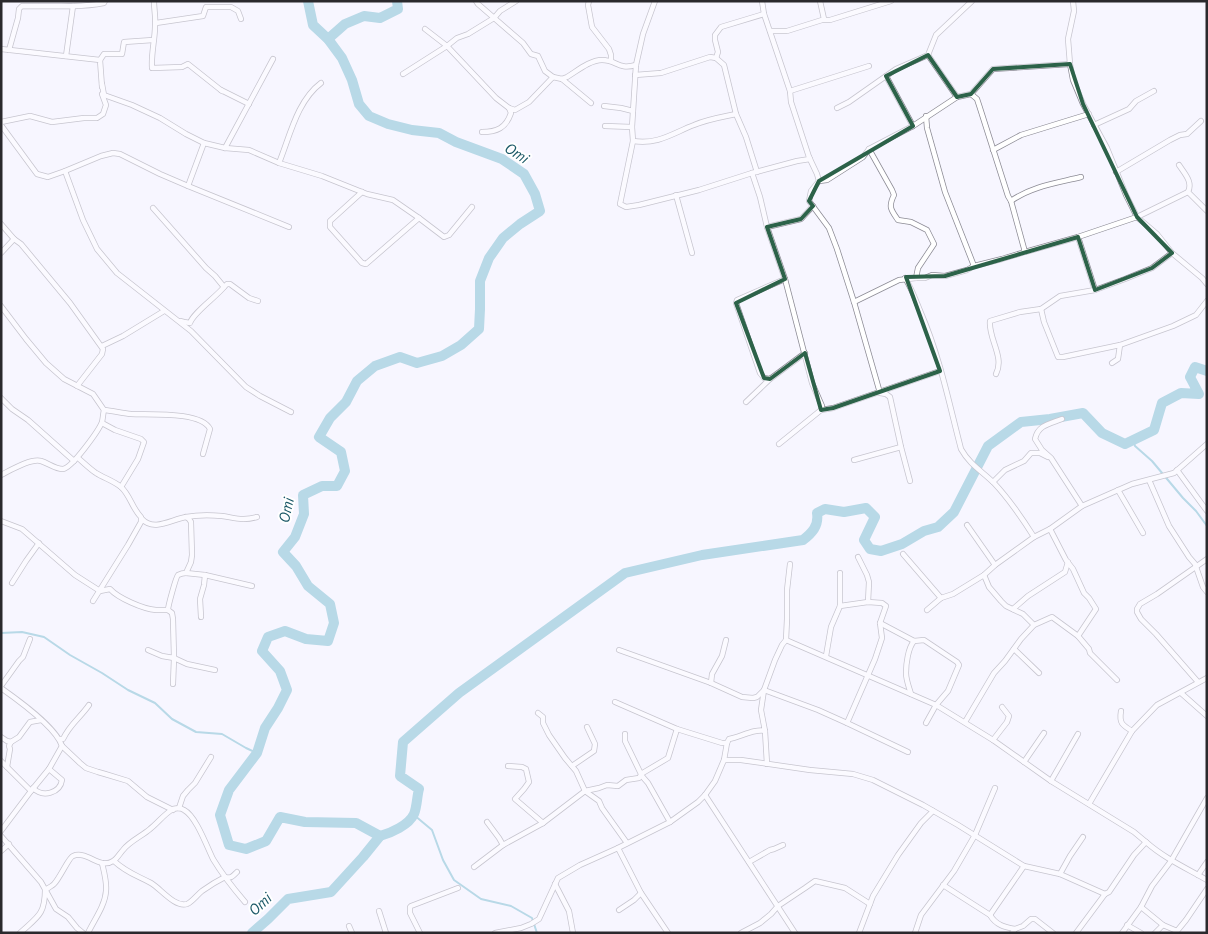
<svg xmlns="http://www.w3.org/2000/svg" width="1208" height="934" viewBox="0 0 1208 934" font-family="'PT Sans',sans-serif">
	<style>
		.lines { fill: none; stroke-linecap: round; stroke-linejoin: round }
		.stream { stroke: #6bb5ca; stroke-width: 2 }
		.river { stroke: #6bb5ca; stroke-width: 10 }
		.street-casing { stroke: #8c8b95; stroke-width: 6 }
		.street { stroke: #fff; stroke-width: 4.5 }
		.marked { fill: none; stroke: #2c6249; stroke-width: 4; stroke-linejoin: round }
		.labels { text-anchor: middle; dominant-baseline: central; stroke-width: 4; stroke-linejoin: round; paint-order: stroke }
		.water-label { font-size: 15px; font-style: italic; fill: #1b5867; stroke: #fff }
	</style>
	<rect width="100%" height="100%" fill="#f7f6ff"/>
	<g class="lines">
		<g class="stream">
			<path d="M1133 440 1135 446 1152 461 1183 498 1196 511 1207 526"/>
			<path d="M1 633 22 632 44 637 70 655 102 673 128 690 155 703 172 719 196 732 222 734 246 748 257 753"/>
			<path d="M414 815 432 830 443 860 454 880 481 899 511 906 532 918 537 933"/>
		</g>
		<g class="river">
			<path d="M328 39 345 24 364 16 380 18 398 9 397 1"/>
			<path d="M380 836C391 833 409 825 414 814 417 807 417 796 419 789L400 776 403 742 459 693 625 573 702 555 803 540C812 533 819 526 817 513L825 509 844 512 866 508 875 517 864 540 870 549 881 551 902 544 924 531 938 527 954 512 988 446 1021 422 1050 419 1083 413 1102 433 1125 444 1154 430 1162 403 1181 393 1199 394 1190 377 1195 367 1207 371"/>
			<path d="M252 933 268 919 288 899 331 892 363 857 380 836 356 823 305 822 280 817 266 841 246 849 229 845 220 815 229 790 257 753 265 728 278 708 287 690 280 671 262 651 268 637 285 631 306 639 328 641 334 623 330 604 308 586 296 566 283 552 295 537 304 514 303 495 322 486H337L345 471 341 452 319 437 330 418 346 402 357 381 375 366 400 357 417 363 442 356 461 345 479 329 480 309V281L489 258 503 238 520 224 540 211 535 194 524 174 502 159 456 142 439 133 412 130 388 124 369 116 359 104 352 80 342 58 328 39 313 25 308 1"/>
		</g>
		<g class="street-casing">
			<g id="street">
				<path d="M154 1C154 10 156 18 155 26 155 40 151 53 152 68L182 67 188 64 222 91"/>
				<path d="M476 1 478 4 523 43 531 54 538 56 545 71 553 77"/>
				<path d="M589 1 588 5 592 27 609 49 611 55V61"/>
				<path d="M655 1 643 34 636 65 632 127 633 141 620 204 626 207 639 205 699 190 752 173 797 161 810 159 809 157"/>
				<path d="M762 1 764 14 790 91 791 102 809 157 817 174 819 181"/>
				<path d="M820 1 824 19"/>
				<path d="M1073 1 1074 11 1068 39 1070 64 1073 80 1083 104 1107 148 1126 195 1137 217 1157 234 1172 253 1202 278 1207 284"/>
				<path d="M156 23 203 16 206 7H231L238 11 241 19"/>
				<path d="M425 29 447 46 496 98 509 108"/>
				<path d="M770 31H787L822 20H830L891 1"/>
				<path d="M1 49 100 60 102 87"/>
				<path d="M9 50 18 18 19 9 22 6C49 6 78 8 104 3L105 1"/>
				<path d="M928 55 957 97"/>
				<path d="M66 56 73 6"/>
				<path d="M716 58 718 52 715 40V35L721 27 764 14"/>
				<path d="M100 60 104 54H122L124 42 153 40"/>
				<path d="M403 74 447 46 457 38 468 34 494 18 500 11 516 1"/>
				<path d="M635 75 661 73 710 57 716 58 724 65 736 114 746 137 757 172"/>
				<path d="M886 76 913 126"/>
				<path d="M562 79 591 103"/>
				<path d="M102 84 104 95 132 105 160 118 186 134 204 143 225 148 249 150 279 163 322 176 367 194 393 200 419 218 444 237 449 235 472 207"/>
				<path d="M221 90 249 104"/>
				<path d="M790 91 869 66"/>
				<path d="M604 106 621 108 633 111"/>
				<path d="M837 108 849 102 896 69 928 55 936 35 972 1"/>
				<path d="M926 116 927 128 945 192 974 266"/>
				<path d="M1 122 30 116 52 122 84 118H97L103 114 106 105 102 94"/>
				<path d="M1 125 37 174 48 177 65 171 101 156 113 153 120 154 160 174 188 186 289 227"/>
				<path d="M1094 125 1129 109 1136 101 1154 91"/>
				<path d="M605 126 632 127"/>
				<path d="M482 132C497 132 506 128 511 113L509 108 515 110 529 102 553 77 562 79 567 77C577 71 590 60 602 60 617 60 618 70 636 65"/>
				<path d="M633 141C658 145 673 133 694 125 708 119 722 117 736 114"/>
				<path d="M225 148 273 59"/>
				<path d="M869 149 892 190 894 195C888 207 891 210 898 220L911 222 927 230 934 244 918 268 916 278"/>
				<path d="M993 150 1021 135 1089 114"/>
				<path d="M279 163C290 136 297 101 321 83"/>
				<path d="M1179 165C1185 174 1193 182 1188 192L1207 211"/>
				<path d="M65 171 83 220 97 249 117 273 191 331 246 387 260 396 291 412"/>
				<path d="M1116 172 1170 140 1180 135 1187 134 1201 121"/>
				<path d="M752 173 760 197 767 227 785 279 812 383 822 406 821 410 779 444"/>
				<path d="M188 186 204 143"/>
				<path d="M362 192 330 221V227L362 263 366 264 419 218"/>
				<path d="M676 195 692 253"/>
				<path d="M1011 201C1032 186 1057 183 1081 177"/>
				<path d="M153 208 206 268 215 276 224 287 227 284H230L249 298 258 301"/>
				<path d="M1 224 14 239 21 244 70 303 103 349 102 354 77 386"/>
				<path d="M767 227 801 219 813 206"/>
				<path d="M1025 252 1078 237"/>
				<path d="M1 253 14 239"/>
				<path d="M905 278C912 289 916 301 921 313 940 357 949 403 961 449 970 465 982 471 994 483 1010 500 1022 518 1034 537"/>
				<path d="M785 279 737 300 736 303 760 373 764 378 770 379 805 353"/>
				<path d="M1095 290 1078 237 1137 217 1188 192"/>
				<path d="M854 302 899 280 916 278H925L932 275 945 276 967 270 974 266 1002 259 1025 252 1011 201 1008 196 979 105 977 99 971 94"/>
				<path d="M1 306 26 339 46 363 64 379 93 394 104 410C103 414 103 418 102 422 99 430 72 468 63 469 55 469 48 463 41 461 31 458 11 470 1 475"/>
				<path d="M1041 309 1044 322 1058 357H1063L1120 345 1173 326 1196 315 1207 301"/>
				<path d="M180 321 184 322 190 323C193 313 216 297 224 287"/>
				<path d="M102 346 123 336 164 311"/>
				<path d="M1112 363 1118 359 1120 345"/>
				<path d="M996 374C1005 357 988 338 990 321L1020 312 1041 309 1060 296 1095 290 1125 279 1152 268 1172 253"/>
				<path d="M1 398 12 409 28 420 74 461"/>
				<path d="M746 402 770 379"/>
				<path d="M104 410C113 411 122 413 131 414 149 415 201 411 210 429L203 454"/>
				<path d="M821 410 833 408 940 371"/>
				<path d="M1062 419C1049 424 1038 425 1035 439L1042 450 1051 458 1082 506"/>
				<path d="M102 423 115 430 141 439 144 442 138 459 121 487"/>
				<path d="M78 458C84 463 90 469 96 473 104 478 114 481 121 487 130 495 132 508 141 517V522L128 545 93 601"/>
				<path d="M854 460 901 447"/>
				<path d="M1177 470 1207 511"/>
				<path d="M1149 480 1169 526 1189 557 1195 564 1203 587 1207 592"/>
				<path d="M910 481 901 447 890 397 886 394 880 393 854 302 837 249 829 228 809 201 811 191 819 181 827 180 863 157 869 149 913 126 957 97 971 94 993 69 1070 64"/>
				<path d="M993 482 1005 470 1024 461 1031 453H1040L1048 457"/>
				<path d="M1118 490 1143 533"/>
				<path d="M142 519C154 532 172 519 186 517 197 515 211 515 222 516 236 518 243 521 257 517"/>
				<path d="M1 521 22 529 75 575 100 591 110 589C118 598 143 609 156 610 160 610 164 610 168 610"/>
				<path d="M967 525 995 565"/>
				<path d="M903 554 941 598"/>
				<path d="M858 557 867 575 869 582 868 602"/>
				<path d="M186 573 205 575 252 586"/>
				<path d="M840 573V606"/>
				<path d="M984 575 989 587 1001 601 1006 606 1023 614 1034 625"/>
				<path d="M12 583 26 561 39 543"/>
				<path d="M1013 609 1028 596 1065 572 1068 562"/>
				<path d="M927 610 941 598 953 594 984 575 995 565 1034 537 1050 529 1082 506 1132 484 1174 473 1207 444"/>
				<path d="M201 617 200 599 204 585 205 575"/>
				<path d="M880 623 914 641"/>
				<path d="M1078 636 1089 649 1090 653 1117 680"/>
				<path d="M786 640 936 705 993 740 1051 781 1134 832 1146 842"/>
				<path d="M1014 649 1039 673"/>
				<path d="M148 650 162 656 174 658 173 619 172 613 168 610C168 606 176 577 178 575 180 574 184 573 186 573L191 562 192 555 191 522 189 519 186 517"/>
				<path d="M619 650 711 683 742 697 753 698 757 697 764 690 775 660 782 645 786 640 787 619V590L790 564"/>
				<path d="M1198 682 1156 634 1141 619 1137 612V609L1140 604 1157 594 1207 559"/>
				<path d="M711 683 712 674 722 656 726 640"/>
				<path d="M173 684 174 658 187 664 215 670"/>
				<path d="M1 686 19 661 23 657 30 639"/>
				<path d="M1 688C18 700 56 727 62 746L49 769 31 791 1 831"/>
				<path d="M1181 693 1207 716"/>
				<path d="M911 694C909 687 906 680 906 673 906 664 908 648 914 641L924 640 957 662 959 665 948 691 936 705 926 723"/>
				<path d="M1121 711C1119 723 1122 725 1132 731"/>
				<path d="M538 713 543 717V723L549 735 565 758 576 771 585 791 599 801 602 808 627 843"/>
				<path d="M965 722 994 673 1005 661 1021 639 1034 625 1052 617 1078 636 1096 609 1089 598 1084 593 1073 569 1066 560 1050 529"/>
				<path d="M847 723 908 752"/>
				<path d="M765 731 767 764"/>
				<path d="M625 734V741L641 774 668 758 677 729"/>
				<path d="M1 737 7 741 11 742 19 737 30 722 41 720"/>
				<path d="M60 739H63C70 724 80 718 89 705"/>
				<path d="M993 740 1007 722 1009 716 1002 707"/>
				<path d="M727 743 729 739C740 737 756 728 765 731L761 710 764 690 818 710 847 723 875 659 882 638 880 623 886 606 882 603 868 602 840 606 831 627 826 656"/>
				<path d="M62 746 80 763 86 768 98 772 105 774 128 781 147 797 173 810"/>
				<path d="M724 760H741L810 770 853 774 873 780 923 805 958 825 1024 866 1060 874 1105 894"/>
				<path d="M1 761 31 791"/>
				<path d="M1024 762 1044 733"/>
				<path d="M508 766 522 767 526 769 529 782 524 789 515 799 543 823"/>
				<path d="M572 766 594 751 595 744 587 727"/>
				<path d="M7 767 10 749 9 746 11 742"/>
				<path d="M1051 781 1078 734"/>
				<path d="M33 788C43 798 60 793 62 780L49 769"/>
				<path d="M705 795 795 933"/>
				<path d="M1089 804 1132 731 1157 705 1207 678"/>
				<path d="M179 808 183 796 188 790 195 783 211 757"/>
				<path d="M487 822 499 838 503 845"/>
				<path d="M1 836 41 882 56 909 68 917 77 928 83 933"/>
				<path d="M618 848 641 893 668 933"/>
				<path d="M1 851 9 844"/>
				<path d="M114 861C127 873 136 875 151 883 160 888 175 908 187 904 192 902 197 895 202 891 209 886 217 881 225 877 231 879 233 876 237 872"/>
				<path d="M749 862 770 850 774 849 783 845"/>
				<path d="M474 867 503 845 543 823 585 791 599 788 607 785 618 786 626 780 639 778 641 775 648 783 670 822"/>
				<path d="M1060 874 1070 856 1083 837"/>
				<path d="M1198 875 1207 862"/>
				<path d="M555 884 569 911 573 933"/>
				<path d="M943 885 990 915C996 925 1004 927 1015 929"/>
				<path d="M1141 907 1163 925"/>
				<path d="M619 910 634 900 641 893"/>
				<path d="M379 911 386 933"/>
				<path d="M990 915 1024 866"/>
				<path d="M1127 925 1141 933"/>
				<path d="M349 926 352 933"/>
				<path d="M20 933C37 917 45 915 45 890 48 888 52 886 54 884 60 878 69 857 73 856 87 850 100 870 113 861 117 859 120 853 123 850 130 841 142 836 150 829 158 823 164 814 173 809 177 808 181 808 184 810 196 816 207 847 213 859 222 874 233 888 245 902"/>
				<path d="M88 933C94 920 105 906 106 891 107 882 104 872 102 863"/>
				<path d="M420 933 410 913V907L411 906 458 888"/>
				<path d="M495 933 521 928 531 924 539 919 558 878 580 865 618 848 670 822 698 802 705 795 715 781 724 760 727 743H722L677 729 615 702"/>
				<path d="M741 933 760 923 771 914 778 906 805 888 815 881 845 888 870 904"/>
				<path d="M859 933 873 896 898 855 921 823 933 811"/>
				<path d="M915 933 921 915 954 871 975 835 995 788"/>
				<path d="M1012 933 1015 929 1023 926 1031 919H1035L1053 933"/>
				<path d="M1076 933 1105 894 1109 892 1134 855 1146 842C1164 858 1186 868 1207 880"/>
				<path d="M1122 933 1141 907 1152 886 1171 861 1207 798"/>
				<path d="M1155 933 1163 925 1177 931 1186 920 1207 889"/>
			</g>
		</g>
		<use href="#street" class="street"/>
	</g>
	<path d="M0 0H1208V934H0ZM928 55 957 97 971 94 993 69 1070 64 1083 104 1137 217 1172 253 1152 268 1095 290 1078 237 945 276 906 277 940 371 833 408 821 410 805 353 770 379 764 378 736 303 785 279 767 227 801 219 813 206 809 201 819 181 913 126 886 76Z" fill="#f7f6ff" fill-opacity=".55" fill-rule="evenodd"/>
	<path class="marked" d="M928 55 957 97 971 94 993 69 1070 64 1083 104 1137 217 1172 253 1152 268 1095 290 1078 237 945 276 906 277 940 371 833 408 821 410 805 353 770 379 764 378 736 303 785 279 767 227 801 219 813 206 809 201 819 181 913 126 886 76Z"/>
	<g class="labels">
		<g class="water-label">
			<text transform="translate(517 153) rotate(33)">Omi</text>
			<text transform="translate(286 510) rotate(-78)">Omi</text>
			<text transform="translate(260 904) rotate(-43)">Omi</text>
		</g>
	</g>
	<rect width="1208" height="934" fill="none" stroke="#2a292d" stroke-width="5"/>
</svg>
